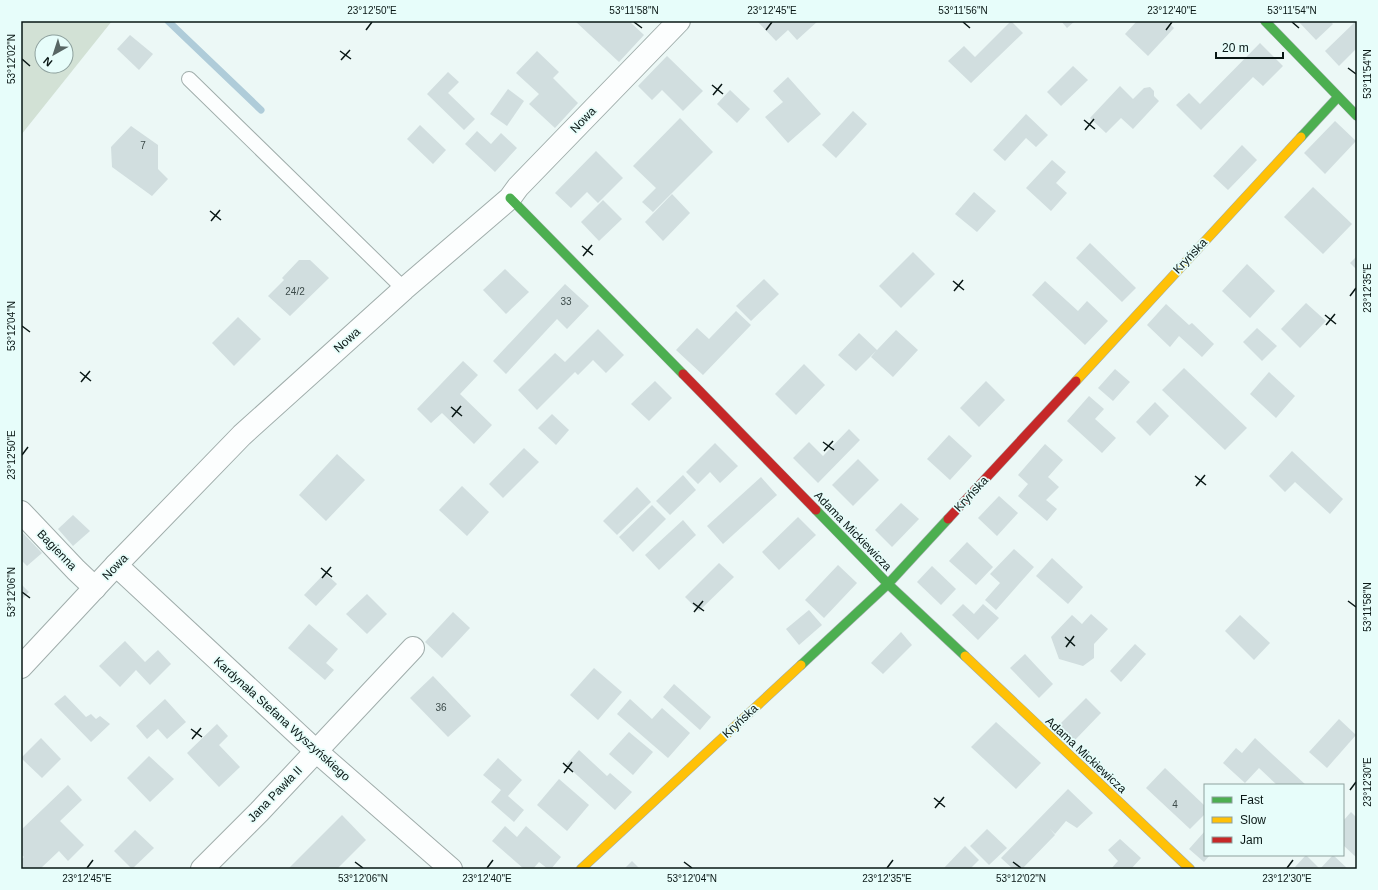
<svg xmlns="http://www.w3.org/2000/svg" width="1378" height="890" viewBox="0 0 1378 890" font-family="Arial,sans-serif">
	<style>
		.green { fill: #d2e1d5; fill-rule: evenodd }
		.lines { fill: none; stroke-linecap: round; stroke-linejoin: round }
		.stream { stroke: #afccd9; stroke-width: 7 }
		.building { fill: #d1dedf }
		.lane-casing { stroke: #a0adab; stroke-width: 16 }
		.street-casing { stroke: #a0adab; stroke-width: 24 }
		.fast-casing { stroke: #a0adab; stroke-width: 10 }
		.slow-casing { stroke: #a0adab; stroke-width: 10 }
		.jam-casing { stroke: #a0adab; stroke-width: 10 }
		.lane { stroke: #fcfefe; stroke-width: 14 }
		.street { stroke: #fcfefe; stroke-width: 22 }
		.fast { stroke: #4caf50; stroke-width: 9 }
		.slow { stroke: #ffc107; stroke-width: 9 }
		.jam { stroke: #c62828; stroke-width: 9 }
		.ticks { fill: none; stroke: #091715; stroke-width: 1.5 }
		.labels { text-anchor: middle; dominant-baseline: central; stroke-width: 3.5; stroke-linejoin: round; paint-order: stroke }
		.number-label { font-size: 10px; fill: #3d4b4a }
		.street-label { font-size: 12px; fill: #091715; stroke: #e7fdfa }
		.neatline { fill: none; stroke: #091715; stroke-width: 1.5 }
		.ticks-label { font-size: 10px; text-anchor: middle; fill: #091715 }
	</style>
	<rect width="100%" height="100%" fill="#ecf8f6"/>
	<path class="green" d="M21 21H112L21 135ZM42 42H66V66H42Z"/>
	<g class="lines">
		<path class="stream" d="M168 21 261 110"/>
	</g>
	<g class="building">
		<path d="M575 21H629L644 35 619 62Z"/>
		<path d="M757 21H818L797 40 788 30 776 41Z"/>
		<path d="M1011 21 1023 33 971 83 948 61 964 46 975 57Z"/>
		<path d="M1061 21H1075L1067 28Z"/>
		<path d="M1137 21H1167L1174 28 1148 56 1125 34Z"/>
		<path d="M1298 21H1330L1333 24 1316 40Z"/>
		<path d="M1356 21 1357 48 1339 66 1325 51Z"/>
		<path d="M130 35 153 54 139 70 117 49Z"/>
		<path d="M1260 43 1283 66 1263 86 1253 77 1201 130 1176 105 1189 93 1200 104Z"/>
		<path d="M537 51 559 72 553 78 578 103 555 128 529 104 539 94 516 73Z"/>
		<path d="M667 56 703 91 683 111 662 90 652 100 638 86Z"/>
		<path d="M1073 66 1088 80 1061 106 1047 92Z"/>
		<path d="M448 72 459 82 448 93 475 119 464 130 427 94Z"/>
		<path d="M788 77 821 114 788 143 765 117 783 102 773 91Z"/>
		<path d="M1120 86 1133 99 1144 88 1150 87 1154 91V96L1159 101 1133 129 1121 118 1106 133 1090 118Z"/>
		<path d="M508 89 524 101 507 126 490 114Z"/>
		<path d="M730 90 750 109 737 123 717 104Z"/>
		<path d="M853 111 867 124 836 158 822 145Z"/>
		<path d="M1026 114 1048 135 1036 147 1026 138 1005 161 993 150Z"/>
		<path d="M680 118 713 152 653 212 642 202 656 188 633 166Z"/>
		<path d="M1335 121 1356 141 1325 174 1304 153Z"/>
		<path d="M420 125 446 150 433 164 407 139Z"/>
		<path d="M131 126 158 145V169L168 179 152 196 112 167 111 147Z"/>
		<path d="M477 131 491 144 501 133 517 148 495 172 465 144Z"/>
		<path d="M1242 145 1257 160 1228 190 1213 176Z"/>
		<path d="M596 151 623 178 598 203 587 192 571 208 555 193Z"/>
		<path d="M1052 160 1066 172 1056 183 1067 193 1051 211 1026 188Z"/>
		<path d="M1313 187 1352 224 1323 254 1284 217Z"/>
		<path d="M974 192 996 211 977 232 955 214Z"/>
		<path d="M672 194 690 213 663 241 645 222Z"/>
		<path d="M603 200 622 219 599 241 581 222Z"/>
		<path d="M1090 243 1136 288 1122 302 1076 258Z"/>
		<path d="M913 252 935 274 901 308 879 286Z"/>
		<path d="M1357 256V270L1350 263Z"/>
		<path d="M299 260H310L329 278 290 316 268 296 284 280 282 278Z"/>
		<path d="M1247 264 1275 291 1250 318 1222 291Z"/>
		<path d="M505 269 529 292 506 314 483 290Z"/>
		<path d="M764 279 779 294 751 321 736 306Z"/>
		<path d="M1045 281 1078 311 1087 301 1108 321 1085 345 1032 295Z"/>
		<path d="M565 284 589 306 567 329 557 319 506 374 493 361Z"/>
		<path d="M1306 303 1326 321 1300 348 1281 329Z"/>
		<path d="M1166 304 1189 325 1192 323 1214 344 1202 357 1179 336 1170 347 1147 325Z"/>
		<path d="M736 311 751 325 703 375 676 350 697 328 709 339Z"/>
		<path d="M238 317 261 339 234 366 212 343Z"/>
		<path d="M1257 328 1277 346 1262 361 1243 342Z"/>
		<path d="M598 329 624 355 606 373 593 360 578 375 575 372 537 410 518 390 555 353 565 362Z"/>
		<path d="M896 330 918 350 893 377 871 357 876 351 856 371 838 355 859 333 877 350Z"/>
		<path d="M463 361 478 375 460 394 492 425 474 444 442 413 431 423 417 409Z"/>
		<path d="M804 364 825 385 796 415 775 394Z"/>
		<path d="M1184 368 1247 428 1225 450 1162 390Z"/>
		<path d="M1115 369 1130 382 1113 401 1098 388Z"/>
		<path d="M1269 372 1295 396 1276 418 1250 394Z"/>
		<path d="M655 381 672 398 649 421 631 404Z"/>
		<path d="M986 381 1005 400 979 427 960 408Z"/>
		<path d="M1089 396 1104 409 1095 419 1116 438 1102 453 1067 421Z"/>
		<path d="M1155 402 1169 416 1150 436 1136 422Z"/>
		<path d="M552 414 569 430 556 445 538 428Z"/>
		<path d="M849 429 860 440 818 483 793 458 809 442 823 456Z"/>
		<path d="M949 435 972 456 950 480 927 459Z"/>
		<path d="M715 443 738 466 720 483 710 472 698 484 686 472Z"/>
		<path d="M1045 444 1063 460 1048 477 1059 487 1046 500 1057 509 1047 521 1018 496 1028 484 1018 475Z"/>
		<path d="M524 448 539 462 503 498 489 484Z"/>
		<path d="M1292 451 1343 499 1330 514 1295 482 1285 492 1269 476Z"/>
		<path d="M337 454 365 480 326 521 299 495Z"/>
		<path d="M858 459 879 480 853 506 832 485Z"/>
		<path d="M683 475 696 490 670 515 656 501Z"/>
		<path d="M761 477 777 495 723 544 707 526Z"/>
		<path d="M462 486 489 512 467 536 439 510Z"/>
		<path d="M637 487 651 502 617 535 603 521Z"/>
		<path d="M999 496 1018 513 997 536 978 518Z"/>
		<path d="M901 503 919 519 892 547 875 530Z"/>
		<path d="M652 505 666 519 633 552 619 537Z"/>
		<path d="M73 515 90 531 73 546 58 529Z"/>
		<path d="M798 517 816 535 779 570 762 552Z"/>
		<path d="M683 520 696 535 659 570 645 555Z"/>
		<path d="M21 531 42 553 27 566 21 560Z"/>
		<path d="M967 542 993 567 976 585 949 561Z"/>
		<path d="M1014 549 1034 567 996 610 985 600 1000 583 990 574Z"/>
		<path d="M1052 558 1083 587 1068 604 1036 576Z"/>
		<path d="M719 563 734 577 699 611 685 597Z"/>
		<path d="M838 565 857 583 824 618 805 600Z"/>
		<path d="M932 566 956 589 941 605 917 582Z"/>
		<path d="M325 573 337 584 316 606 304 595Z"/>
		<path d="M21 584 29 592 21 600Z"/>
		<path d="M367 594 387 614 367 634 346 614Z"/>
		<path d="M963 604 974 614 983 604 999 618 978 640 952 615Z"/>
		<path d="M809 610 822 625 799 645 786 629Z"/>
		<path d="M453 612 470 628 442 658 425 642Z"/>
		<path d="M1091 614 1108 629 1094 644V658L1083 666 1059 659 1051 637 1072 615 1082 624Z"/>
		<path d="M1240 615 1270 643 1254 660 1225 631Z"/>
		<path d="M309 624 338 649 326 663 334 670 325 680 288 648Z"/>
		<path d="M901 632 912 645 883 674 871 663Z"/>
		<path d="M125 641 145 662 158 650 171 664 150 685 136 670 120 687 99 666Z"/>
		<path d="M1135 644 1146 654 1121 682 1110 671Z"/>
		<path d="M1025 654 1053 684 1039 698 1010 668Z"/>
		<path d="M594 668 622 692 598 720 570 695Z"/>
		<path d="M433 676 471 716 448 737 410 698Z"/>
		<path d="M674 684 711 717 700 730 663 697Z"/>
		<path d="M65 695 86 717 91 714 96 719 100 716 110 724 91 742 54 704Z"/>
		<path d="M1086 698 1101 713 1074 741 1059 725Z"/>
		<path d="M165 699 186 722 167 739 158 729 147 739 136 726Z"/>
		<path d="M630 699 652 719 662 708 690 733 668 758 617 714Z"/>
		<path d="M1339 719 1356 735 1327 768 1309 752Z"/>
		<path d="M996 722 1041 763 1016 789 971 747Z"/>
		<path d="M217 724 228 736 219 745 240 767 219 787 187 753Z"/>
		<path d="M629 732 653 752 633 775 609 754Z"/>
		<path d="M41 738 61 759 42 778 21 758Z"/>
		<path d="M1255 738 1272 754 1306 785H1277L1259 768 1245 783 1223 763 1236 748 1242 753Z"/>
		<path d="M579 750 607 776 610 773 632 792 615 810 566 765Z"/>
		<path d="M149 756 174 779 150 802 127 778Z"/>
		<path d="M498 758 522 780 508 796 524 810 514 822 491 802 501 790 483 775Z"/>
		<path d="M1165 768 1205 806V814L1190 829 1146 788Z"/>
		<path d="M559 779 589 805 567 831 537 805Z"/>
		<path d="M68 785 82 800 60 821 84 845 68 861 59 851 40 869H21V860L24 857 21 854V830Z"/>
		<path d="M1068 789 1093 813 1077 828 1066 821 1055 834 1050 829 1055 835 1022 869H1013L1001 858Z"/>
		<path d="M1351 812 1357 818V858L1343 845V821Z"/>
		<path d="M342 815 366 840 337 869H288Z"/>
		<path d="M505 826 517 837 526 826 561 857 551 869H548L539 862 533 869H524L492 841Z"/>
		<path d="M987 829 1007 848 989 865 970 846Z"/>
		<path d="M135 830 154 848 132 869 114 851Z"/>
		<path d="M1205 831V855H1210L1204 862 1189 849Z"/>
		<path d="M1120 839 1141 858 1131 869H1111L1118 861 1108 850Z"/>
		<path d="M965 846 979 860 970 869H943Z"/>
		<path d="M1306 855 1320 869 1333 855 1348 869H1297L1295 867Z"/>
		<path d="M632 861 640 869H624Z"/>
	</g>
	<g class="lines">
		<g class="lane-casing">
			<path id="lane" d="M189 79 404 289"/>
		</g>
		<g class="street-casing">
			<g id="street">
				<path d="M21 512 76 570 95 588"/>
				<path d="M116 565 316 751 451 869"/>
				<path d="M21 667 116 565 242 435 404 289 510 198 518 187 679 21"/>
				<path d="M202 869 259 812 413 648"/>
			</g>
		</g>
		<g class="fast-casing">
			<g id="fast">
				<path d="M1265 21 1357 116"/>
				<path d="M1301 137 1338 97"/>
				<path d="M510 198 683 374"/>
				<path d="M816 510 888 584 965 656"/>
				<path d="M801 665 888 584 948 519"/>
			</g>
		</g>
		<g class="slow-casing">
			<g id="slow">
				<path d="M1076 381 1301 137"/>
				<path d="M965 656 1190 869"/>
				<path d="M581 869 801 665"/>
			</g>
		</g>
		<g class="jam-casing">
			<g id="jam">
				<path d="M683 374 816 510"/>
				<path d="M948 519 1076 381"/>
			</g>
		</g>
		<use href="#lane" class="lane"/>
		<use href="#street" class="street"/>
		<use href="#fast" class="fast"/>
		<use href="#slow" class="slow"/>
		<use href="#jam" class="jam"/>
	</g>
	<path class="ticks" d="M634 22 642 28M963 22 970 28M1292 22 1299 28M366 30 372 22M766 30 772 22M1166 30 1172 22M340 51 351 59M22 59 30 66M341 60 350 50M1348 68 1356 74M712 85 723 94M713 95 722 84M1084 120 1095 129M1085 130 1094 119M210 211 221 220M211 221 220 210M582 246 593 255M583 256 592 245M953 281 964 290M954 291 963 280M1350 296 1356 288M1325 315 1336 324M1326 325 1335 314M22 326 30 332M80 372 91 381M81 382 90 371M451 407 462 416M452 417 461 406M823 442 834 450M824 451 833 441M22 455 28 447M1195 476 1206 485M1196 486 1205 475M321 568 332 577M322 578 331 567M22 592 30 598M1348 601 1356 607M693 603 704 611M694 612 703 601M1065 637 1075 646M1066 647 1074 636M191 729 202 737M192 739 201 728M563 763 573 772M564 773 572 762M1350 790 1356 782M934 798 945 807M935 808 944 797M355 862 363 868M684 862 692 868M1013 862 1021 868M87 868 93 860M487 868 493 860M887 868 893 860M1287 868 1293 860"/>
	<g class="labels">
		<g class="number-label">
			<text x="143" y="145">7</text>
			<text x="295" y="291">24/2</text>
			<text x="566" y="301">33</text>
			<text x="441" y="707">36</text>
			<text x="1175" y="804">4</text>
		</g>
		<g class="street-label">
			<text transform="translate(583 120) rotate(-46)">Nowa</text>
			<text transform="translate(1190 256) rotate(-47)">Kryńska</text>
			<text transform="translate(347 340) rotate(-42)">Nowa</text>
			<text transform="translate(971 494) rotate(-47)">Kryńska</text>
			<text transform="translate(853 531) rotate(46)">Adama Mickiewicza</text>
			<text transform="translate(57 550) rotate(46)">Bagienna</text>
			<text transform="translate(115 567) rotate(-46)">Nowa</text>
			<text transform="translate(282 719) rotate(42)">Kardynała Stefana Wyszyńskiego</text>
			<text transform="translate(740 721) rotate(-43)">Kryńska</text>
			<text transform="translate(1086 755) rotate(43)">Adama Mickiewicza</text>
			<text transform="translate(275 794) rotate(-46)">Jana Pawła II</text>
		</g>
	</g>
	<rect width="1378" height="890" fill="none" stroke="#e7fdfa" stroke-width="44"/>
	<rect x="1204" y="784" width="140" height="72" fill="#e7fdfa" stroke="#8ea19e"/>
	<rect x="1212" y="797" width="20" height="6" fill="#4caf50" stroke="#8ea19e"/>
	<text x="1240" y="804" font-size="12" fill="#091715">Fast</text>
	<rect x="1212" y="817" width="20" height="6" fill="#ffc107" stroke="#8ea19e"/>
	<text x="1240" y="824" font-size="12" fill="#091715">Slow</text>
	<rect x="1212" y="837" width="20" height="6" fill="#c62828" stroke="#8ea19e"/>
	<text x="1240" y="844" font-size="12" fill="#091715">Jam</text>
	<g transform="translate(54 54) rotate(219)"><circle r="19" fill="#e7fdfa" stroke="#8ea19e"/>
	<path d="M0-3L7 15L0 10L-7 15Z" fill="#586664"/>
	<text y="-6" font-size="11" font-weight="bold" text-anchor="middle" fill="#091715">N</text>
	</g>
	<path d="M1216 52v6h67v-6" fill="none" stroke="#091715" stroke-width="2"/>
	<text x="1222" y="52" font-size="12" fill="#091715" stroke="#e7fdfa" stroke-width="3" paint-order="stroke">20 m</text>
	<rect x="22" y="22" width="1334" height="846" class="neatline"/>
	<g class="ticks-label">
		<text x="372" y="14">23°12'50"E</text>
		<text x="634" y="14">53°11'58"N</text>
		<text x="772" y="14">23°12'45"E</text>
		<text x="963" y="14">53°11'56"N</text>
		<text x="1172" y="14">23°12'40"E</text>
		<text x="1292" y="14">53°11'54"N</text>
		<text transform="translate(11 59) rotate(-90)" y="4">53°12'02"N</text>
		<text transform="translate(1367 74) rotate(-90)" y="4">53°11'54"N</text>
		<text transform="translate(1367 288) rotate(-90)" y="4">23°12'35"E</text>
		<text transform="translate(11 326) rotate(-90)" y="4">53°12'04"N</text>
		<text transform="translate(11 455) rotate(-90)" y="4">23°12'50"E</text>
		<text transform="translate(11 592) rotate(-90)" y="4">53°12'06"N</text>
		<text transform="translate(1367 607) rotate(-90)" y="4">53°11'58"N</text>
		<text transform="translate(1367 782) rotate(-90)" y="4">23°12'30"E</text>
		<text x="87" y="882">23°12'45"E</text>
		<text x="363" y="882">53°12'06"N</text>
		<text x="487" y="882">23°12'40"E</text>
		<text x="692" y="882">53°12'04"N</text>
		<text x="887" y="882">23°12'35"E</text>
		<text x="1021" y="882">53°12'02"N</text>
		<text x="1287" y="882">23°12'30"E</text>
	</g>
</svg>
